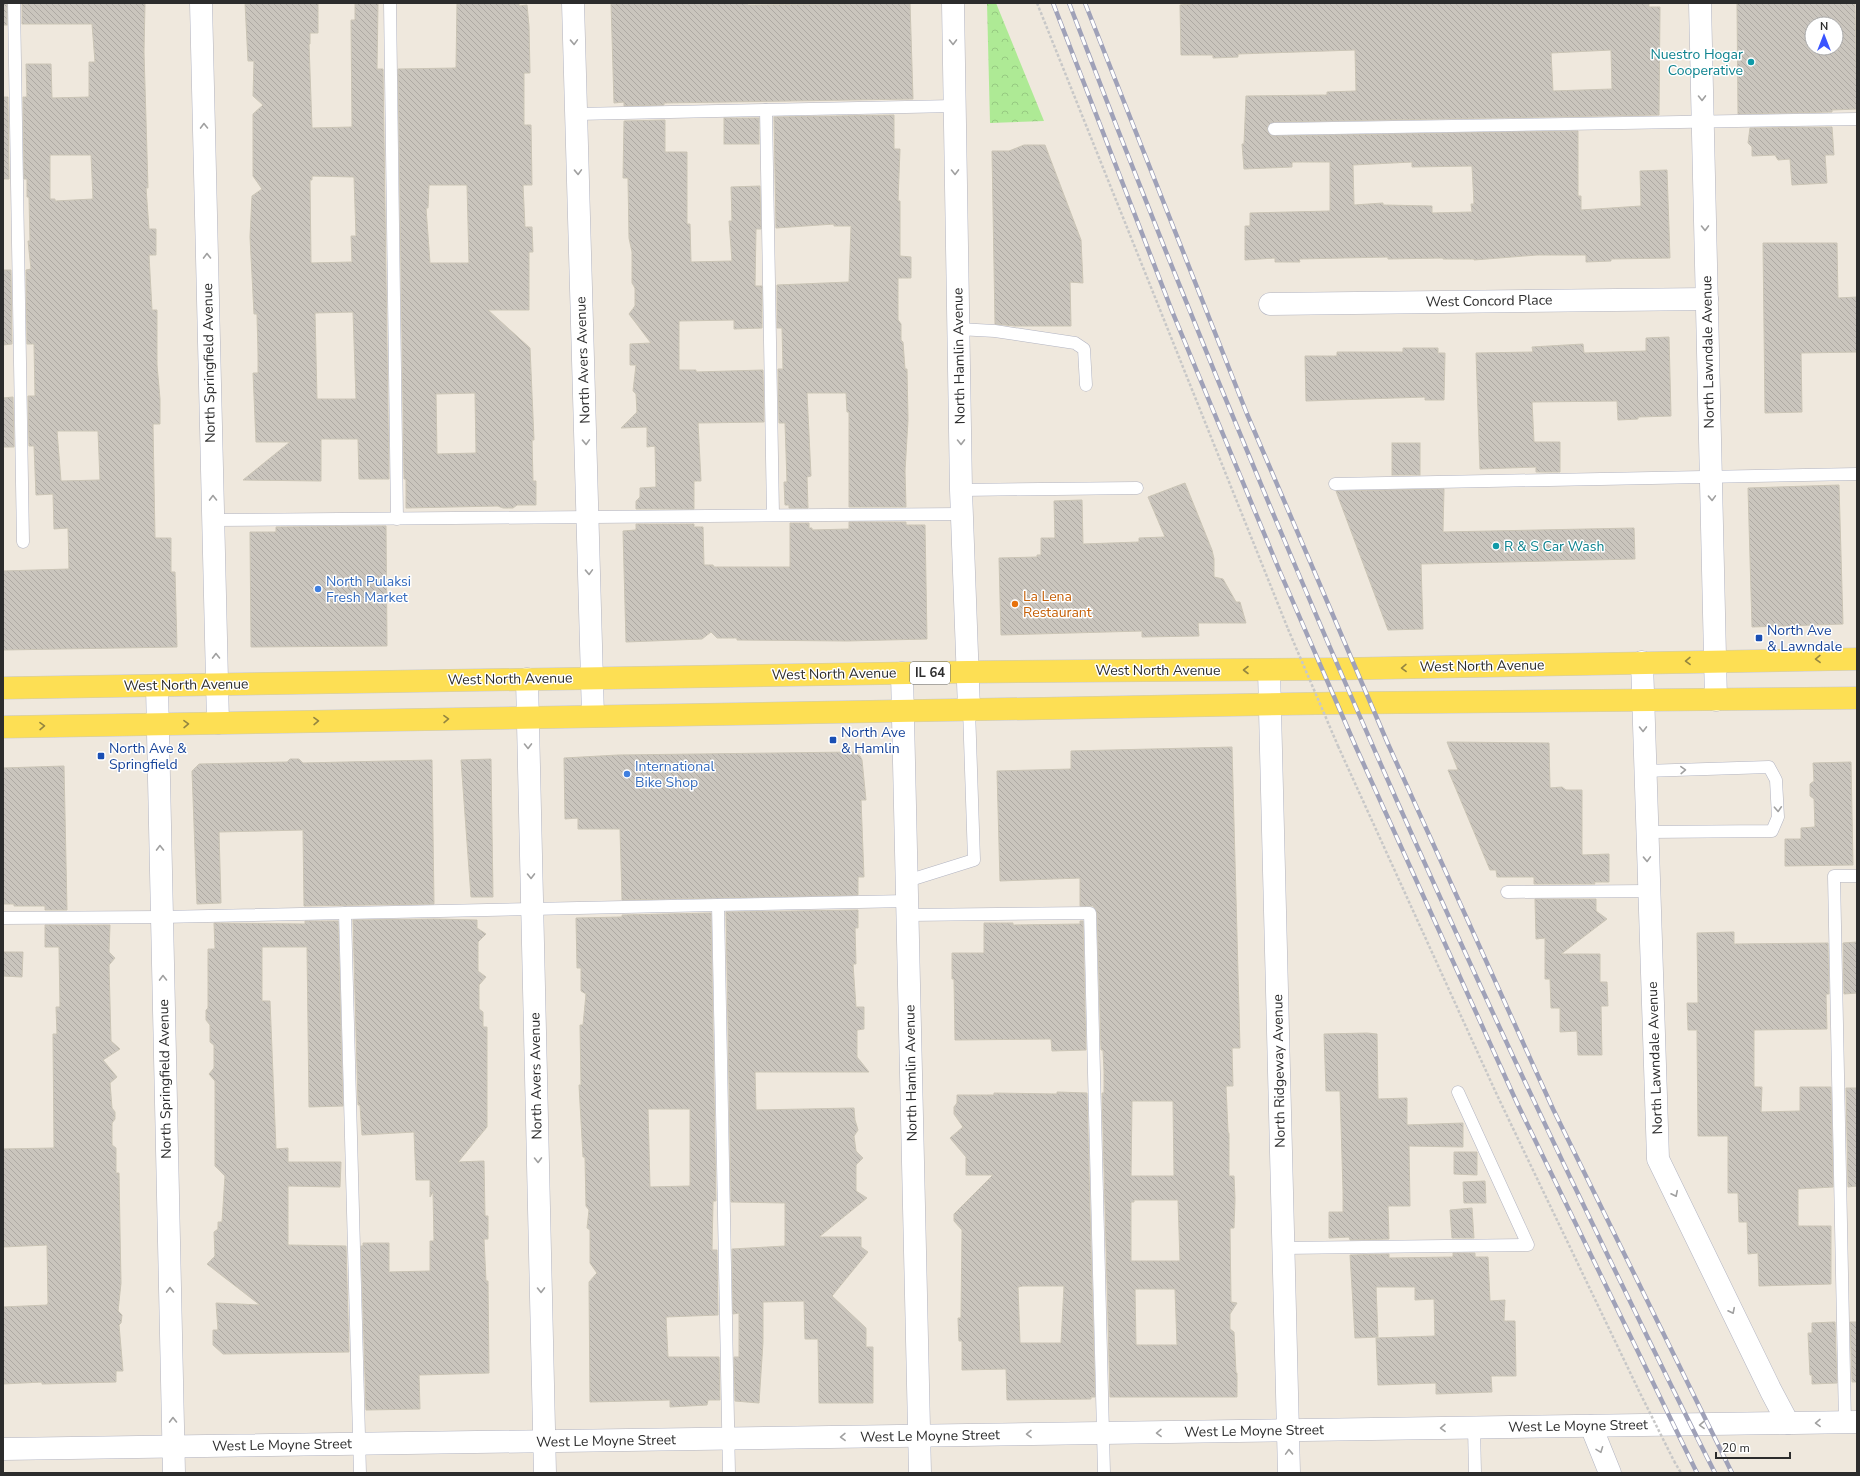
<svg xmlns="http://www.w3.org/2000/svg" width="1860" height="1476" viewBox="0 0 1860 1476" font-family="'Nunito Sans',sans-serif">
	<style>
		.forest { fill: url(#forest-crowns) }
		.building { fill: url(#building-back-hatch); stroke: #cbc5b6; fill-rule: evenodd }
		.lines { fill: none; stroke-linecap: round; stroke-linejoin: round }
		.lane-casing { stroke: #b1b3c1; stroke-width: 13 }
		.street-casing { stroke: #b1b3c1; stroke-width: 23 }
		.secondary-casing { stroke: #b1b3c1; stroke-width: 23 }
		.primary-casing { stroke: #c8c8c8; stroke-width: 23 }
		.path { stroke: #c8c8c8; stroke-width: 2.5; stroke-dasharray: 3 2; stroke-linecap: butt }
		.lane { stroke: #fff; stroke-width: 12 }
		.street { stroke: #fff; stroke-width: 22 }
		.secondary { stroke: #fff; stroke-width: 22 }
		.primary { stroke: #fddf54; stroke-width: 22 }
		.rail-casing { stroke: #9fa1b8; stroke-width: 4.5 }
		.rail { stroke: #fff; stroke-width: 3; stroke-dasharray: 9; stroke-linecap: butt }
		.path-bridge { stroke: #c8c8c8; stroke-width: 2.5; stroke-dasharray: 3 2; stroke-linecap: butt }
		.oneway { stroke: #a0a0a0 }
		.oneway2 { stroke: #948640 }
		.culture-dot { fill: #0f9aa8; stroke: #fff; stroke-width: 1.5 }
		.shop-dot { fill: #3f7fe0; stroke: #fff; stroke-width: 1.5 }
		.food-dot { fill: #e8710a; stroke: #fff; stroke-width: 1.5 }
		.transit-dot { fill: #1a4fb4; stroke: #fff; stroke-width: 1.5 }
		.labels { text-anchor: middle; dominant-baseline: central; stroke-width: 3; stroke-linejoin: round; paint-order: stroke }
		.shield { fill: #fff; stroke: #6b6b6b; stroke-width: 1 }
		.shield-label { font-size: 13px; font-weight: bold; fill: #2c2c2c }
		.culture-label { font-size: 14px; fill: #0d838f; stroke: #fff; text-anchor: end }
		.street-label { font-size: 14px; fill: #2c2c2c; stroke: #fff }
		.shop-label { font-size: 14px; fill: #366cbe; stroke: #fff; text-anchor: start }
		.food-label { font-size: 14px; fill: #c56008; stroke: #fff; text-anchor: start }
		.transit-label { font-size: 14px; fill: #164399; stroke: #fff; text-anchor: start }
	</style>
	<defs>
		<pattern id="forest-crowns" width="20" height="18" patternUnits="userSpaceOnUse"><rect width="20" height="18" fill="#aeea95"/><path d="M2 6a3 3 0 1 1 6 0M12 15a3 3 0 1 1 6 0" fill="none" stroke="#96c981"/></pattern>
		<pattern id="building-back-hatch" width="6" height="6" patternUnits="userSpaceOnUse"><rect width="6" height="6" fill="#cac5bd"/><path d="M-1 5l2 2M0 0l6 6M5-1l2 2" fill="none" stroke="#aea9a3"/></pattern>
	</defs>
	<rect width="100%" height="100%" fill="#efe8dd"/>
	<path class="forest" d="M987 3H996L1044 121 990 123Z"/>
	<g class="building">
		<rect x="3" y="3" width="4" height="22"/>
		<path d="M22 3H145L144 52 148 188H146L149 229H156V255H149L152 310H157V365L160 399V424H153L155 538H171V572H175L177 647 3 650V571L69 569 68 528 54 529 53 494 36 495 34 446H29L28 396H35L34 344H27L26 270 31 269 28 241H30L29 197H27V179H24L23 97H27L26 64H51L52 98 89 97V62H95L92 24H22ZM50 155H91L93 199 55 201V199H50ZM57 431H98L100 480 61 481Z"/>
		<path d="M245 3H318V33H310V44H309L312 128 352 127 351 20H355V3H378L377 69H383L389 479H359L358 439H321V481L243 480 290 442H256L253 373H258V354L257 314H254L250 237 252 196 262 189 253 176V114L263 105 253 96 254 61H248ZM312 176 354 177 356 236H351L352 262 311 263 310 180H312ZM353 312 356 399H317L315 313Z"/>
		<path d="M457 3H519V6L527 5 529 26 530 73H524V125H531L532 185H523L525 227H532L533 252H529V310H488L530 348 534 440H532L533 481H536V505H517L513 508H503L498 506 406 508V479H404L398 69 456 68ZM429 185H467L469 263H430L426 208H428ZM475 393 476 453 437 454 436 394Z"/>
		<path d="M611 3H748V5L910 3 913 99 664 103V105L624 106V102L614 103Z"/>
		<path d="M1198 3H1649V7H1660L1659 115 1274 122 1268 125 1267 130 1270 135 1274 136 1578 131V196H1581V210L1641 206 1640 171 1667 170 1670 258 1611 259V261L1586 262V255H1537L1474 260V259H1443V258L1388 259V257L1299 259 1300 262H1275V258L1245 260V226H1250V213L1330 211V162H1292V167L1244 169 1242 144H1244L1246 96 1327 95V92L1356 91 1355 50 1238 54V57L1213 58V55H1181L1180 5ZM1611 50 1612 89 1553 91 1551 53ZM1412 162V167L1472 166 1474 204H1471L1472 212 1432 213V206L1383 205V203L1354 205 1353 165Z"/>
		<path d="M1737 3H1855L1857 109 1832 110V112L1738 114ZM1812 24H1836V48H1812Z"/>
		<path d="M3 97H8L9 179H3Z"/>
		<path d="M894 115V149H900L898 201H900V256L911 257V278H898V320L901 324V340L903 342 905 369H907L908 420 905 471 906 507H849V412H847L846 393H807L811 476 807 477 808 508H789V505H785L784 482H787L785 423H779L778 369H783L782 328H777V285L849 282 851 226H834V224L776 228 774 117Z"/>
		<rect x="724" y="118" width="35" height="26"/>
		<path d="M665 120V152H687V224H690L691 262 732 261 729 221H732L731 187 760 186 761 229H756L755 286H762V328L734 329V320L679 321V370H696V372L763 370 764 422 698 423 701 481H694V509H636V501L640 497V488L656 487 655 446 647 447V427L621 428 637 412 636 394 633 391 636 365H630V344L651 343 629 314 635 306V288L632 283V252L629 238 628 178H623L624 121Z"/>
		<path d="M1832 127 1834 155H1825L1827 183 1792 185 1790 159 1778 160 1775 155 1752 156V147L1748 143 1750 128Z"/>
		<path d="M1024 145H1045L1081 240 1083 283 1070 282 1071 326H1015L995 324 992 151H1009Z"/>
		<path d="M1763 243H1837L1838 298 1857 297V352L1801 353 1802 412 1765 413Z"/>
		<path d="M3 270H11L12 344 3 345Z"/>
		<path d="M1669 337 1671 416 1638 417V419L1618 420 1617 401 1532 402 1534 442H1560V472H1536V467L1480 469 1476 353 1533 352 1532 347 1583 344 1584 353 1646 351V338Z"/>
		<path d="M1403 348H1438V353H1445L1444 400H1425V397L1306 401 1305 356H1337V352H1403Z"/>
		<path d="M13 397 14 447H3V398Z"/>
		<rect x="1392" y="443" width="28" height="32"/>
		<path d="M1185 483 1212 550 1214 559V577L1223 579 1236 602H1240L1246 623H1198L1199 636 1142 637V631L1001 635 999 558 1037 557V555H1041V538H1055L1054 501 1082 500 1083 544 1139 542V538L1165 537 1148 497Z"/>
		<path d="M1839 485 1843 624 1752 627 1748 488Z"/>
		<path d="M1444 489 1443 532 1634 528 1635 559 1421 564 1423 629 1388 630 1336 491Z"/>
		<path d="M849 522H906V525H925L927 639 847 641 737 640V638H717L711 632 702 639 626 642 623 531 636 530V524H694V527H703L704 565H713L714 567H790V523H809V528H812V530L849 529Z"/>
		<path d="M386 526 387 646 251 647 250 532H276V527Z"/>
		<path d="M1447 742 1549 743 1550 788 1562 787 1566 790H1582V855L1609 854V882H1594L1595 884H1534V877H1497L1496 870H1490L1448 770H1458Z"/>
		<path d="M1232 747 1240 1048H1232L1233 1086H1226L1228 1132 1229 1133V1176H1234L1235 1199 1234 1228H1230L1231 1302 1237 1303 1230 1314V1329L1234 1332 1236 1373H1237V1397H1110L1102 1093H1104V1071L1103 1050H1101L1097 912 1093 906H1080V878L1000 881 997 771 1071 769V751ZM1132 1101H1173L1174 1176H1131ZM1134 1200H1178L1180 1261H1131V1202H1134ZM1135 1289H1175L1177 1345H1136Z"/>
		<path d="M853 752 860 756 862 760 866 800H861L864 877H858V895L622 900 620 829H578V818L565 819 564 758 618 755Z"/>
		<path d="M290 759H299L303 763 432 760 434 904 304 906 303 830 219 832 221 903 197 904 192 771 199 764 287 762Z"/>
		<path d="M491 759 493 897H471L461 760Z"/>
		<path d="M1851 762 1853 865 1785 866V839H1801V828L1815 827 1814 799 1810 796V784L1814 781 1813 763Z"/>
		<path d="M64 766 67 910H45V906H14V904H3V768Z"/>
		<path d="M1535 899H1596V911L1607 919 1561 954H1600V982H1607L1608 1006H1601L1602 1055H1578L1577 1031 1560 1032V1008H1551L1550 979H1545V938L1536 939Z"/>
		<path d="M858 910V928H855L856 964H853L856 1007H864V1029L857 1030V1057L869 1072H755L756 1110 854 1108 855 1120 858 1130 854 1136 856 1151 863 1158 856 1165V1191L867 1198 819 1237H861V1247L868 1252 832 1296 866 1328V1347H873V1403H819L818 1339H805L804 1301 763 1302V1342L759 1403 735 1401 734 1357H739V1313L733 1314 732 1249 785 1246V1203L731 1202 726 912Z"/>
		<path d="M711 913 716 1201H713L712 1250H717L718 1315 666 1317 668 1357H719L720 1400H708L707 1405 670 1407V1400L590 1402 589 1282 597 1273 590 1263V1230L587 1228 589 1210 586 1206 585 1157H583L579 1085H581L580 1025H583L586 994 581 991V968H577L576 918 622 917V915ZM648 1109H690V1186L650 1187Z"/>
		<path d="M434 919 477 920V928L486 934 478 942V971L486 977 479 985V1009L483 1012V1027H487V1127L458 1162 484 1161 485 1216H488V1239H484L486 1281H488L489 1373 419 1375 420 1409 366 1410 361 1246H363V1243H389V1272L430 1271V1241H434L433 1192 430 1197V1180H416L414 1132 362 1135 360 1105H358L353 920Z"/>
		<path d="M305 921H338L343 1106 309 1107 307 947H262V1001H270L276 1149 288 1148V1162H341L340 1187 288 1186V1245L346 1246 349 1352 223 1354 213 1345V1330H218L216 1303 260 1305 207 1264 215 1256 214 1232 218 1229V1222H222L225 1176 215 1166V1081L209 1074 214 1068V1045L210 1042V1025L206 1020V1010L208 1008V949H215L214 923 305 924Z"/>
		<path d="M1080 921H1083L1086 1050 1052 1051 1051 1039 955 1040 954 979H952V953H984V923H1013V925L1080 924Z"/>
		<path d="M45 925H110L109 952 115 958 109 965 111 1041 120 1049 103 1060 117 1077 110 1083 112 1108 115 1112V1119L112 1123V1145L116 1148V1173H119L120 1231 121 1283 118 1311 122 1315 121 1323 119 1325 123 1371H116V1382L42 1384V1382L3 1384V1307L47 1305 48 1303 47 1245 3 1247V1149L54 1148 53 1034H57L56 1007H60L59 947H45Z"/>
		<path d="M1734 932V944L1828 943 1829 994H1826L1827 1029 1754 1030V1087H1762L1761 1112 1800 1111V1087H1831L1833 1187 1798 1189V1226H1831V1284L1759 1286 1758 1253 1748 1254 1747 1222H1739L1738 1193H1728V1136H1698L1697 1030H1688L1687 1003H1698L1697 933Z"/>
		<path d="M1857 942V993L1844 994 1843 943Z"/>
		<path d="M3 952H23L22 977 3 976Z"/>
		<path d="M1367 1033 1377 1034 1378 1099 1407 1098V1125L1463 1123V1147L1409 1146 1410 1206H1388L1389 1239 1350 1240 1349 1237 1329 1238V1212H1343V1191L1340 1091H1326L1324 1034Z"/>
		<path d="M1846 1088H1857V1186L1848 1187Z"/>
		<path d="M1057 1092 1087 1093 1095 1397H1091V1399L1007 1400 1006 1369 962 1370V1341H959L958 1318H961L962 1230 954 1221V1214L993 1175H966V1157L950 1138 963 1127 954 1114V1107L957 1103V1095H994V1093L1057 1094ZM1023 1286H1064L1061 1343H1020L1018 1287Z"/>
		<path d="M1454 1152H1477V1175L1454 1174Z"/>
		<path d="M1485 1181 1486 1203H1464L1463 1182Z"/>
		<path d="M1472 1208 1474 1238H1452L1450 1210Z"/>
		<path d="M1453 1253H1475V1257H1488L1490 1301 1505 1300 1504 1321H1515L1516 1376H1491L1492 1392 1436 1394V1383L1378 1385 1376 1338 1435 1336 1434 1299 1415 1300V1287H1376L1378 1337 1355 1338 1350 1255 1389 1254V1258L1453 1257Z"/>
		<path d="M1835 1322 1837 1383 1812 1384V1375H1810L1808 1333H1812V1323Z"/>
		<path d="M1850 1322H1857V1382H1852Z"/>
	</g>
	<g class="lines">
		<g class="lane-casing">
			<g id="lane">
				<path d="M14 3 23 542"/>
				<path d="M390 3 397 519"/>
				<path d="M766 110 773 515"/>
				<path d="M577 114 954 106"/>
				<path d="M1274 129 1857 119"/>
				<path d="M958 329 995 331 1075 343 1084 349 1086 385"/>
				<path d="M1335 484 1857 474"/>
				<path d="M961 490 1137 488"/>
				<path d="M213 520 962 514"/>
				<path d="M1644 771 1769 767 1776 780 1778 817 1772 831 1647 832"/>
				<path d="M907 881 974 860 969 709"/>
				<path d="M1507 892 1649 891"/>
				<path d="M718 905 729 1473"/>
				<path d="M345 913 360 1473"/>
				<path d="M908 915 1090 913 1104 1473"/>
				<path d="M3 918 161 917 907 901"/>
				<path d="M1283 1248 1528 1245 1458 1092"/>
				<path d="M1845 1423 1834 876H1857"/>
				<path d="M1474 1428 1475 1473"/>
			</g>
		</g>
		<g class="street-casing">
			<g id="street">
				<path d="M201 3 218 723"/>
				<path d="M573 3 593 716"/>
				<path d="M953 3 961 490 969 709"/>
				<path d="M1700 3 1716 700"/>
				<path d="M1270 304 1707 299"/>
				<path d="M1642 662 1658 1159 1771 1391 1788 1423"/>
				<path d="M1269 670 1289 1473"/>
				<path d="M527 679 545 1473"/>
				<path d="M157 686 174 1473"/>
				<path d="M1591 1426 1610 1473"/>
				<path d="M3 1449 1857 1422"/>
			</g>
		</g>
		<g class="secondary-casing">
			<path id="secondary" d="M902 673 920 1473"/>
		</g>
		<g class="primary-casing">
			<g id="primary">
				<path d="M3 688 968 672 1334 669 1857 659"/>
				<path d="M3 727 1346 703 1857 698"/>
			</g>
		</g>
		<g class="path">
			<path d="M1037 3 1288 629"/>
			<path d="M1338 746 1497 1095 1638 1389"/>
			<path d="M1674 1461 1681 1473"/>
		</g>
		<use href="#lane" class="lane"/>
		<use href="#street" class="street"/>
		<use href="#secondary" class="secondary"/>
		<use href="#primary" class="primary"/>
		<g class="rail-casing">
			<g id="rail">
				<path d="M1053 3 1172 311 1280 572 1355 745 1517 1103 1697 1473"/>
				<path d="M1069 3C1231 428 1409 846 1608 1256 1643 1328 1678 1401 1715 1473"/>
				<path d="M1085 3 1247 414 1388 744 1553 1109 1732 1473"/>
			</g>
		</g>
		<use href="#rail" class="rail"/>
		<g class="path-bridge">
			<path d="M1288 629 1338 746"/>
			<path d="M1638 1389 1674 1461"/>
		</g>
	</g>
	<defs><path id="oneway-chevron" d="M-2-3.5L2.5 0L-2 3.5" fill="none" stroke-width="1.6" stroke-linecap="round" stroke-linejoin="round"/></defs>
	<g class="oneway">
		<use href="#oneway-chevron" transform="translate(574 42) rotate(88)"/>
		<use href="#oneway-chevron" transform="translate(953 42) rotate(89)"/>
		<use href="#oneway-chevron" transform="translate(1702 98) rotate(89)"/>
		<use href="#oneway-chevron" transform="translate(204 126) rotate(-91)"/>
		<use href="#oneway-chevron" transform="translate(578 172) rotate(88)"/>
		<use href="#oneway-chevron" transform="translate(955 172) rotate(89)"/>
		<use href="#oneway-chevron" transform="translate(1705 228) rotate(89)"/>
		<use href="#oneway-chevron" transform="translate(207 256) rotate(-91)"/>
		<use href="#oneway-chevron" transform="translate(586 442) rotate(88)"/>
		<use href="#oneway-chevron" transform="translate(961 442) rotate(89)"/>
		<use href="#oneway-chevron" transform="translate(213 498) rotate(-91)"/>
		<use href="#oneway-chevron" transform="translate(1712 498) rotate(88)"/>
		<use href="#oneway-chevron" transform="translate(589 572) rotate(88)"/>
		<use href="#oneway-chevron" transform="translate(216 656) rotate(-91)"/>
		<use href="#oneway-chevron" transform="translate(1643 729) rotate(89)"/>
		<use href="#oneway-chevron" transform="translate(528 746) rotate(89)"/>
		<use href="#oneway-chevron" transform="translate(1683 770) rotate(-2)"/>
		<use href="#oneway-chevron" transform="translate(1778 809) rotate(87)"/>
		<use href="#oneway-chevron" transform="translate(160 848) rotate(-91)"/>
		<use href="#oneway-chevron" transform="translate(1647 859) rotate(88)"/>
		<use href="#oneway-chevron" transform="translate(531 876) rotate(89)"/>
		<use href="#oneway-chevron" transform="translate(163 978) rotate(-91)"/>
		<use href="#oneway-chevron" transform="translate(538 1160) rotate(89)"/>
		<use href="#oneway-chevron" transform="translate(1675 1194) rotate(64)"/>
		<use href="#oneway-chevron" transform="translate(170 1290) rotate(-91)"/>
		<use href="#oneway-chevron" transform="translate(541 1290) rotate(89)"/>
		<use href="#oneway-chevron" transform="translate(1732 1311) rotate(64)"/>
		<use href="#oneway-chevron" transform="translate(173 1420) rotate(-91)"/>
		<use href="#oneway-chevron" transform="translate(1818 1423) rotate(179)"/>
		<use href="#oneway-chevron" transform="translate(1702 1425) rotate(179)"/>
		<use href="#oneway-chevron" transform="translate(1443 1428) rotate(179)"/>
		<use href="#oneway-chevron" transform="translate(1159 1433) rotate(179)"/>
		<use href="#oneway-chevron" transform="translate(1029 1434) rotate(179)"/>
		<use href="#oneway-chevron" transform="translate(843 1437) rotate(179)"/>
		<use href="#oneway-chevron" transform="translate(1600 1450) rotate(69)"/>
		<use href="#oneway-chevron" transform="translate(1289 1452) rotate(-92)"/>
	</g>
	<g class="oneway2">
		<use href="#oneway-chevron" transform="translate(1818 659) rotate(179)"/>
		<use href="#oneway-chevron" transform="translate(1688 661) rotate(179)"/>
		<use href="#oneway-chevron" transform="translate(1404 668) rotate(179)"/>
		<use href="#oneway-chevron" transform="translate(1246 670) rotate(180)"/>
		<use href="#oneway-chevron" transform="translate(446 719) rotate(-1)"/>
		<use href="#oneway-chevron" transform="translate(316 721) rotate(-1)"/>
		<use href="#oneway-chevron" transform="translate(186 724) rotate(-1)"/>
		<use href="#oneway-chevron" transform="translate(42 726) rotate(-1)"/>
	</g>
	<g class="culture-dot">
		<circle cx="1751" cy="62" r="4"/>
		<circle cx="1496" cy="546" r="4"/>
	</g>
	<g class="shop-dot">
		<circle cx="318" cy="589" r="4"/>
		<circle cx="627" cy="774" r="4"/>
	</g>
	<circle class="food-dot" cx="1015" cy="604" r="4"/>
	<g class="transit-dot">
		<rect x="1755" y="634" width="8" height="8" rx="2"/>
		<rect x="829" y="736" width="8" height="8" rx="2"/>
		<rect x="97" y="752" width="8" height="8" rx="2"/>
	</g>
	<g class="labels">
		<rect class="shield" x="910" y="662" width="40" height="22" rx="3"/>
		<g class="shield-label">
			<text x="930" y="673">IL 64</text>
		</g>
		<g class="culture-label">
			<text x="1743" y="54">Nuestro Hogar<tspan x="1743" dy="16">Cooperative</tspan></text>
			<text x="1504" y="546" text-anchor="start">R &amp; S Car Wash</text>
		</g>
		<g class="street-label">
			<text transform="translate(1489 301) rotate(-1)">West Concord Place</text>
			<text transform="translate(1708 352) rotate(-91)">North Lawndale Avenue</text>
			<text transform="translate(959 356) rotate(-91)">North Hamlin Avenue</text>
			<text transform="translate(583 360) rotate(-92)">North Avers Avenue</text>
			<text transform="translate(209 363) rotate(-91)">North Springfield Avenue</text>
			<text transform="translate(1482 666) rotate(-1)">West North Avenue</text>
			<text x="1158" y="670">West North Avenue</text>
			<text transform="translate(834 674) rotate(-1)">West North Avenue</text>
			<text transform="translate(510 679) rotate(-1)">West North Avenue</text>
			<text transform="translate(186 685) rotate(-1)">West North Avenue</text>
			<text transform="translate(1655 1058) rotate(-92)">North Lawndale Avenue</text>
			<text transform="translate(1279 1071) rotate(-91)">North Ridgeway Avenue</text>
			<text transform="translate(911 1073) rotate(-91)">North Hamlin Avenue</text>
			<text transform="translate(536 1076) rotate(-91)">North Avers Avenue</text>
			<text transform="translate(165 1079) rotate(-91)">North Springfield Avenue</text>
			<text transform="translate(1578 1426) rotate(-1)">West Le Moyne Street</text>
			<text transform="translate(1254 1431) rotate(-1)">West Le Moyne Street</text>
			<text transform="translate(930 1436) rotate(-1)">West Le Moyne Street</text>
			<text transform="translate(606 1441) rotate(-1)">West Le Moyne Street</text>
			<text transform="translate(282 1445) rotate(-1)">West Le Moyne Street</text>
		</g>
		<g class="shop-label">
			<text x="326" y="581">North Pulaksi<tspan x="326" dy="16">Fresh Market</tspan></text>
			<text x="635" y="766">International<tspan x="635" dy="16">Bike Shop</tspan></text>
		</g>
		<g class="food-label">
			<text x="1023" y="596">La Lena<tspan x="1023" dy="16">Restaurant</tspan></text>
		</g>
		<g class="transit-label">
			<text x="1767" y="630">North Ave<tspan x="1767" dy="16">&amp; Lawndale</tspan></text>
			<text x="841" y="732">North Ave<tspan x="841" dy="16">&amp; Hamlin</tspan></text>
			<text x="109" y="748">North Ave &amp;<tspan x="109" dy="16">Springfield</tspan></text>
		</g>
	</g>
	<rect width="1860" height="1476" fill="none" stroke="#2c2c2c" stroke-width="8"/>
	<g transform="translate(1824 36)"><circle r="19" fill="#ffffff" stroke="#ababab"/>
	<path d="M0-3L7 15L0 10L-7 15Z" fill="#3a54ff"/>
	<text y="-6" font-size="11" font-weight="bold" text-anchor="middle" fill="#2c2c2c">N</text>
	</g>
	<path d="M1716 1452v6h74v-6" fill="none" stroke="#2c2c2c" stroke-width="2"/>
	<text x="1722" y="1452" font-size="12" fill="#2c2c2c" stroke="#ffffff" stroke-width="3" paint-order="stroke">20 m</text>
</svg>
